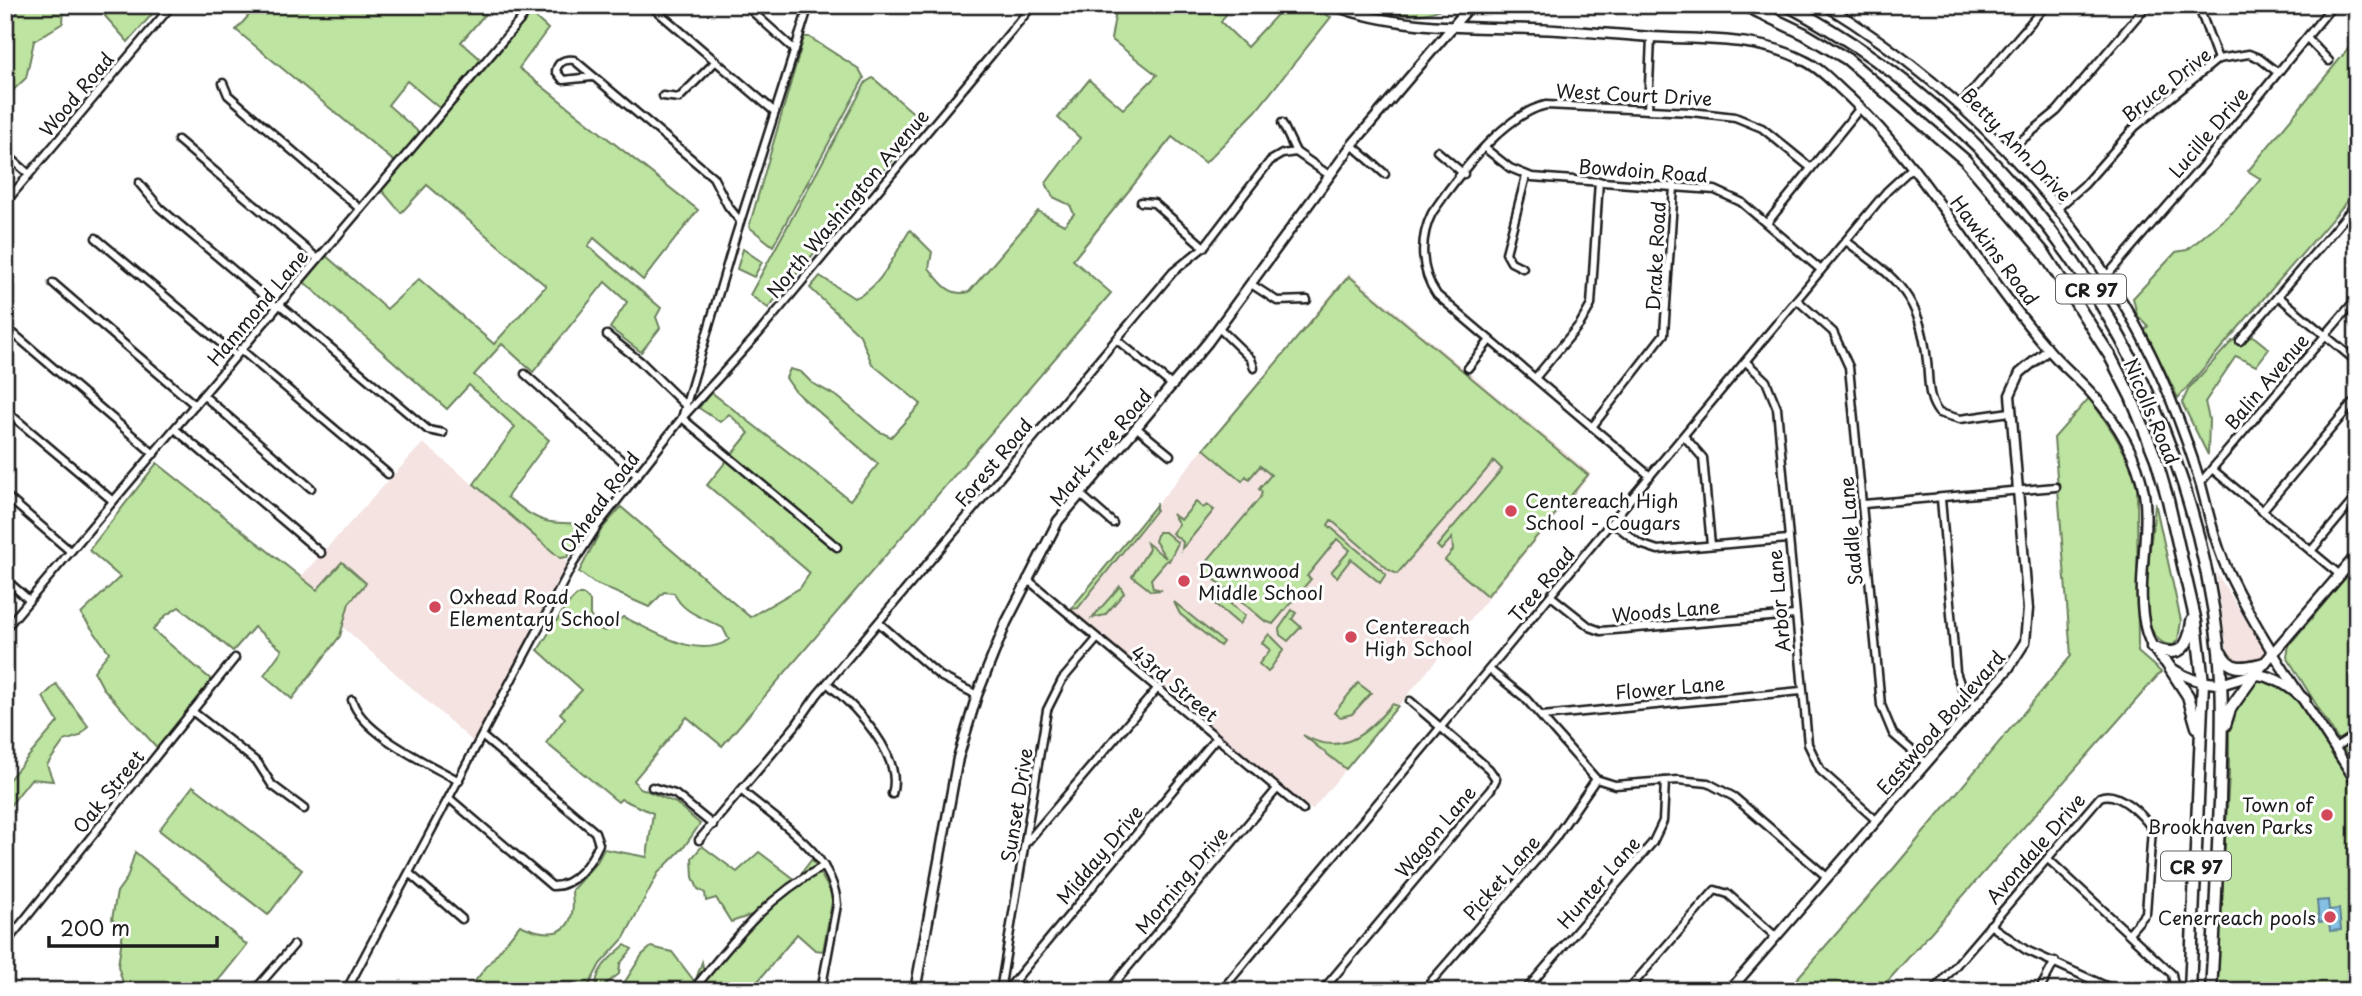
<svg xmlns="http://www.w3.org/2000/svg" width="2362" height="996" viewBox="0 0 2362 996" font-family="'Playpen Sans',sans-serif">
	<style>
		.built { fill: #f4e3e0 }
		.green { fill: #bde4a0; stroke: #6c805e; stroke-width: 2; fill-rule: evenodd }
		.water { fill: #85c1e5; stroke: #5b7f95; stroke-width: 2 }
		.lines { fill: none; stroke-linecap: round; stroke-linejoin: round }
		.minor-casing { stroke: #1c1c1c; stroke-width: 11 }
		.tertiary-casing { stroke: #1c1c1c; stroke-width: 13 }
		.secondary-casing { stroke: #1c1c1c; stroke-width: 14 }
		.trunk-casing { stroke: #1c1c1c; stroke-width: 15 }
		.minor { stroke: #fff; stroke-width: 6 }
		.tertiary { stroke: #fff; stroke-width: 8 }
		.secondary { stroke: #fff; stroke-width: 9 }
		.trunk { stroke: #fff; stroke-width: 10 }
		.poi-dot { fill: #d1495b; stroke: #fff; stroke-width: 2.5 }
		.labels { text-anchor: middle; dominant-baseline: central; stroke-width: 6; stroke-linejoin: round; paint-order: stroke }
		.shield { fill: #fff; stroke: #606060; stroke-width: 2 }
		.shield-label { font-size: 18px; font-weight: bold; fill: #1c1c1c }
		.street-label { font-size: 19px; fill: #1c1c1c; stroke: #fff }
		.poi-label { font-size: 19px; fill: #1c1c1c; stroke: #fff; text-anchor: start }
	</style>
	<rect width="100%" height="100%" fill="#fff"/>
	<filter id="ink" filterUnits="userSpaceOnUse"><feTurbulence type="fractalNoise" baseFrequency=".0143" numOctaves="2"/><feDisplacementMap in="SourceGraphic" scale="14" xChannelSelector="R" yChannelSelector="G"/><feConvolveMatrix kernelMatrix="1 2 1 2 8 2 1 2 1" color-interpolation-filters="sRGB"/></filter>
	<g filter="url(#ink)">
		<g class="built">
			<path d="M1349 273 1591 474 1312 810 1069 611Z"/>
			<path d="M423 443 571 566 478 746 294 584Z"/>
			<path d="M2216 572 2269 657 2264 662 2229 663Z"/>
		</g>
		<g class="green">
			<path d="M23 5H64L63 23 34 41 26 78 8 95 5 94V26Z"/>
			<path d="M111 5H160L128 42 105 16Z"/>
			<path d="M258 5H493L461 42 484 62 522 17 507 5H533L528 11 548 29 519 68 698 210 643 280 594 238 588 246 661 308 656 317 660 328 641 352 610 328 627 302 605 282 533 372 502 344 474 375 549 440 507 497C519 506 531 517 546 521 560 525 573 520 585 528L567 557 560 558 474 484 515 427 469 385 447 409 304 282 325 255 387 309 419 279 494 344 546 286 427 185 401 213 379 187 397 164 236 30ZM407 81 443 111 422 135 388 105Z"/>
			<path d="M1117 5H1232L1221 22 1247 47 1286 5H1307L1331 17 1256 111 1205 163 1172 137 1073 260 1111 293 722 746 687 717 634 780 638 787 676 803 700 824 684 847 658 873 624 938 600 964 586 991H467L520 925C538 933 567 941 572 913 574 905 572 898 572 890L597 862 604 849 647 857 653 813 621 799 618 802 546 743 565 718 560 713 582 690 538 650 566 606 577 595H584L590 601V615L597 628 605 631 623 617C653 630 696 661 729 640L723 628C705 618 682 613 674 593L664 592 649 607 594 583 579 572 601 530 621 507 750 617 800 588 810 573 707 485 749 433 729 414 720 422 699 408 711 392 850 500 878 464 795 391 786 378 790 369 801 372 812 383 838 397 878 431 891 437 921 404 872 364 860 335 810 288 820 276 854 298C880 291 896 251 910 230L932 252 929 268C941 283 949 297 969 292L1038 211 1064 225 1074 214 1070 205 1053 197 1046 183 1080 138 1058 118 1089 80 1123 109 1157 75 1111 39Z"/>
			<path d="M1374 5H1449C1423 20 1400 15 1372 8Z"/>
			<path d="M804 37H809L859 69 864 78 773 246 749 227Z"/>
			<path d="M2357 38V190L2178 398 2145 330 2148 326 2137 315 2133 298 2176 252 2187 250 2235 210 2261 179 2248 171Z"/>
			<path d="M873 78 924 122 768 308 750 295 866 82Z"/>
			<path d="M743 249 762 262 754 277 737 269Z"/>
			<path d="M1349 276 1588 475 1487 596 1445 560 1453 550 1452 538 1441 550 1437 546 1502 469 1494 461 1397 574 1389 570 1331 520 1328 525 1386 574 1380 583 1351 559 1337 577 1331 572 1350 550 1337 539 1307 576 1311 579 1273 624 1265 621 1201 568 1260 498 1262 492 1259 489 1271 475 1260 466 1249 479 1246 476 1242 481 1204 449Z"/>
			<path d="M2253 336 2269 349 2256 366 2236 356 2205 402 2209 419 2208 455 2182 403 2189 388 2233 340 2242 341Z"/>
			<path d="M2089 398C2110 427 2129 453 2137 488L2138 652 2161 672 1879 991H1786L1894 868 2071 656 2054 438Z"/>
			<path d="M157 463 317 590 342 562 366 583 349 603 340 636 292 699 264 675 282 650 254 627 233 651 179 607 165 616 153 630 215 683 160 751 103 688 94 671 109 652 81 614 120 577 89 550Z"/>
			<path d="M1196 502 1203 508 1207 505 1214 510 1182 549 1183 542 1172 533 1179 524 1172 514 1181 520Z"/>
			<path d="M2155 502 2181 621 2178 640 2173 645C2127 645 2155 532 2155 502Z"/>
			<path d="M1156 505V510L1078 608 1071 609Z"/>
			<path d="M1158 532H1165L1178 543 1169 561 1167 560 1151 579 1153 588 1162 590 1151 591 1132 576 1149 549 1147 543 1166 558 1155 541Z"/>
			<path d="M2357 564V771L2287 657 2289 645Z"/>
			<path d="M1120 586 1124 593 1105 615 1092 618Z"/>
			<path d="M1221 596 1245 616 1239 624 1215 604Z"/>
			<path d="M1174 602 1223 642 1220 646 1180 614Z"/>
			<path d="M1292 610 1296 613 1292 619 1301 627 1288 641 1280 635 1279 629Z"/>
			<path d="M1269 634 1284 649 1268 672 1259 664 1270 650 1262 643Z"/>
			<path d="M2261 675 2285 677 2357 793V986L2353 991H2216L2229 775V720L2244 690Z"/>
			<path d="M1358 683 1371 693 1352 714 1341 717 1334 713Z"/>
			<path d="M56 684 88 726 80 736 64 741 47 765 53 781 31 779 5 812V784L58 722 43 697Z"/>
			<path d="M1392 704 1398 706 1346 769 1303 735C1342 758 1368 733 1392 704Z"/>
			<path d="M193 786 302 870 268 915 159 830Z"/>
			<path d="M702 846 737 872 759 852 796 880 812 859 833 896 823 951 815 950 797 934 750 991H619L642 955 651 947 672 952 695 982 702 962 704 972 730 939 761 912 731 922 716 898 706 901 705 893 698 889 693 877 692 858Z"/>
			<path d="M135 852 247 945 210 991H120L123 983 118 966 123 931 112 919 117 892 127 878Z"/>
			<path d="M625 945 632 949 620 964 619 974 597 991C592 971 612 956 625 945Z"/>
		</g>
		<path class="water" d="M2328 900 2329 910 2339 909 2341 930 2330 931 2329 921 2319 922 2317 901Z"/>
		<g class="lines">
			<g class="minor-casing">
				<g id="minor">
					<path d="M650 5 775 112"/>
					<path d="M745 5 795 50"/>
					<path d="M2198 5 2218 59"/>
					<path d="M2307 38 2329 61"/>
					<path d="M592 77 563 80 556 71C558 62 564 59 574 60L713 177 728 206 740 221"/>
					<path d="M223 83 228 95 360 209"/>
					<path d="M663 96 679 98 716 61"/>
					<path d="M1960 105 2046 5"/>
					<path d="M1648 110 1651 37"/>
					<path d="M1282 123 1296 152"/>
					<path d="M178 140 318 259"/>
					<path d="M1352 145 1385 174"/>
					<path d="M1486 149 1510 168 1532 177 1715 190 1741 202 1821 270"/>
					<path d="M1437 151 1464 174"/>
					<path d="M2007 152 2057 111 2147 5"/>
					<path d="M5 153 29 174"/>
					<path d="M139 183 160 208 277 307"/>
					<path d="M1141 202 1154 203 1204 247"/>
					<path d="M5 203 172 5"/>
					<path d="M2058 208 2084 185 2135 127 2218 59 2249 54 2259 58 2277 72"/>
					<path d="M1767 223 1860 108"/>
					<path d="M96 238 235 355"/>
					<path d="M1846 241C1897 279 1920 295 1927 361 1929 379 1927 399 1939 413L1960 419 2010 412"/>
					<path d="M1523 268 1511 262 1506 253 1526 176"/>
					<path d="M2105 278 2202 166 2333 5"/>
					<path d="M53 283 195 405"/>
					<path d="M1251 284 1277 301 1307 300"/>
					<path d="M2278 296 2357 362"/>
					<path d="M1797 300 1833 332 1849 367 1881 705 1893 734 1925 762"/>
					<path d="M279 304 428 430 443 433"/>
					<path d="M1218 327 1251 359 1254 368"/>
					<path d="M14 334 154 454"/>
					<path d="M607 335 640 361 686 406"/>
					<path d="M1117 340 1173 386"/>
					<path d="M2240 341 2357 203"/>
					<path d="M240 349 388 474"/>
					<path d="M1746 362 1766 381 1777 408 1808 744 1821 771 1876 820"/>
					<path d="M1468 368 1490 340"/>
					<path d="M525 374 638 475"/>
					<path d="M1536 377 1580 324 1591 305 1599 181"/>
					<path d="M203 395 311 488"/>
					<path d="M5 410 113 501"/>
					<path d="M1592 427 1664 334 1674 187"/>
					<path d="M1137 428 1170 455"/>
					<path d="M175 429 321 553"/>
					<path d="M1684 436 1703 458 1711 545"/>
					<path d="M2212 469 2340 575"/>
					<path d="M1650 476 1437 295C1420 271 1419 239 1432 213 1456 178 1504 114 1546 105L1691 112 1735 117 1762 128 1811 168"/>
					<path d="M2200 483 2357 298"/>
					<path d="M1079 493 1113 523"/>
					<path d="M5 495 70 551"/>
					<path d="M1941 499 1956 672 1962 689 1977 706"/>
					<path d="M1864 504 2056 487"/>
					<path d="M2262 511 2357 398"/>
					<path d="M1613 523 1640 544 1658 550 1788 539"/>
					<path d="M837 547 682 418 759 333 1033 5"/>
					<path d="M2311 551 2357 496"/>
					<path d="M5 579 29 600"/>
					<path d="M1027 579 1303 810"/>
					<path d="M1551 596 1590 627 1601 631 1795 615"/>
					<path d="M879 623 940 676 977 695"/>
					<path d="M5 629 533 5"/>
					<path d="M1490 670 1525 698 1596 779 1615 785 1678 780 1708 783 1734 797 1827 877"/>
					<path d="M828 684C855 706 904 756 892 794"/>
					<path d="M352 700C362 734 429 764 459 781"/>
					<path d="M192 711 258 763 272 785 304 809"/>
					<path d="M1542 716 1801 691"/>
					<path d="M2335 748 2351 738"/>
					<path d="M652 787 675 794 713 825"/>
					<path d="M742 791C778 822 834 853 837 905L821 991"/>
					<path d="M450 799 552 886C574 887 591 862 599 844L595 832 483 737"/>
					<path d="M699 840 796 725 817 695 1173 272 1204 247 1270 161 1282 154 1296 152 1329 175"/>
					<path d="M1027 842 1157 689"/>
					<path d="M2048 859 2172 974 2174 985 2170 991"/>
					<path d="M410 874 462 919"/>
					<path d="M1990 925 2026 950 2117 991"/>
					<path d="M5 944 235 658"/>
					<path d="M254 991 294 945"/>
					<path d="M346 991 573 564 598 525 682 418 735 238 809 5"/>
					<path d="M692 991C733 941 766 897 824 866"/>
					<path d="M1000 991 1047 710 1062 680 1097 639"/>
					<path d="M1006 991 1216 738"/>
					<path d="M1108 991 1277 789"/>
					<path d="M1221 991 1887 191 1913 167"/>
					<path d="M1322 991 1491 789 1496 779 1489 769 1410 701"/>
					<path d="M1423 991 1553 841 1596 779"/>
					<path d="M1525 991 1653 842 1663 821 1665 781"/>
					<path d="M1627 991 1715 890 1728 894 1775 936"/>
					<path d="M1934 991 2100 797C2117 789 2143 815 2152 829L2146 913 2129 933"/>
					<path d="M2039 991 2055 961"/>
				</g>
			</g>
			<g class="tertiary-casing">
				<g id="tertiary">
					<path d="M1332 5C1395 29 1466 27 1532 29 1572 30 1611 34 1651 37 1702 40 1758 36 1805 61 1822 69 1835 85 1849 97 1928 171 1977 268 2048 349 2061 365 2078 378 2092 394 2118 423 2137 454 2144 493 2154 560 2109 658 2203 682"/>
					<path d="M1825 5C1972 95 2103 234 2169 395 2181 425 2192 455 2201 485 2209 515 2216 547 2230 576 2265 648 2315 715 2357 783"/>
					<path d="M915 991 958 758 977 695 1006 623 1058 521 1208 342 1352 145 1471 5"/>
					<path d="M1729 991 2008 669 2025 642 2028 609 2010 395 2020 373 2048 350"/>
				</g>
			</g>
			<g class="secondary-casing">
				<g id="secondary">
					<path d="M2255 674C2276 677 2289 686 2305 700"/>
					<path d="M2203 682 2222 684 2255 674 2357 555"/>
				</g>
			</g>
			<g class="trunk-casing">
				<g id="trunk">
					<path d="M1744 5 1805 34 1847 59 1965 160 2044 253 2110 356 2131 397 2156 459 2168 500 2196 622 2203 682 2190 991"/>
					<path d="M1787 5C2027 132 2190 382 2219 651 2224 701 2221 751 2220 801 2217 864 2215 927 2211 991"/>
					<path d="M2152 647C2179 659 2189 649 2192 621"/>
					<path d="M2221 653C2231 673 2246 667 2265 663"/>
					<path d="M2166 662 2188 696 2197 727"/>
					<path d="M2225 725 2230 709 2255 674"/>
				</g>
			</g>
			<use href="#minor" class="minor"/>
			<use href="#tertiary" class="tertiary"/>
			<use href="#secondary" class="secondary"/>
			<use href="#trunk" class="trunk"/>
		</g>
	</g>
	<g class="poi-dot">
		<circle cx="1511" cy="511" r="7"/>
		<circle cx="1184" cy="581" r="7"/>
		<circle cx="435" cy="607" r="7"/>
		<circle cx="1351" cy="637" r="7"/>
		<circle cx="2327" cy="815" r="7"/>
		<circle cx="2330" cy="917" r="7"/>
	</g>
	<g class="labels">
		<g class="shield">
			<rect x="2056" y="274.5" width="70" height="29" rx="5"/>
			<rect x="2161" y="851.5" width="70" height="29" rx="5"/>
		</g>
		<g class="shield-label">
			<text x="2091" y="289">CR 97</text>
			<text x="2196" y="866">CR 97</text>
		</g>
		<g class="street-label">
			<text transform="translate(2166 84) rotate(-38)">Bruce Drive</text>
			<text transform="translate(76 94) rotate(-50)">Wood Road</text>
			<text transform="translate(1634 94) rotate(3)">West Court Drive</text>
			<text transform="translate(2208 132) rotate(-50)">Lucille Drive</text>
			<text transform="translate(2017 144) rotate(46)">Betty Ann Drive</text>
			<text transform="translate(1643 170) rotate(4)">Bowdoin Road</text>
			<text transform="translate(847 203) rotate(-50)">North Washington Avenue</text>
			<text transform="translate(1995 250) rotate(53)">Hawkins Road</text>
			<text transform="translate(1655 256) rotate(-87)">Drake Road</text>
			<text transform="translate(257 307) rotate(-50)">Hammond Lane</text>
			<text transform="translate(2266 381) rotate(-50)">Balin Avenue</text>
			<text transform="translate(2152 411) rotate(67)">Nicolls Road</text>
			<text transform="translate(1100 447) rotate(-50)">Mark Tree Road</text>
			<text transform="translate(993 462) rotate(-50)">Forest Road</text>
			<text transform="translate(599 502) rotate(-54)">Oxhead Road</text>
			<text transform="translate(1850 531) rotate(-95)">Saddle Lane</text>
			<text transform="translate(1541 584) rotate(-50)">Tree Road</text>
			<text transform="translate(1778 601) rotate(-95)">Arbor Lane</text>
			<text transform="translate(1666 610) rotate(-5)">Woods Lane</text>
			<text transform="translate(1175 683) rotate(40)">43rd Street</text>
			<text transform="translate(1670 687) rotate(-5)">Flower Lane</text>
			<text transform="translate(1940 722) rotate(-49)">Eastwood Boulevard</text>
			<text transform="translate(108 791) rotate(-51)">Oak Street</text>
			<text transform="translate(1016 805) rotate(-81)">Sunset Drive</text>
			<text transform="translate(1435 831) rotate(-50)">Wagon Lane</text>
			<text transform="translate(2035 848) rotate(-49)">Avondale Drive</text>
			<text transform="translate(1099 854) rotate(-50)">Midday Drive</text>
			<text transform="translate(1501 877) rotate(-49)">Picket Lane</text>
			<text transform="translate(1181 880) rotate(-50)">Morning Drive</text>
			<text transform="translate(1598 882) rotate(-49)">Hunter Lane</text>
		</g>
		<g class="poi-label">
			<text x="1525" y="500">Centereach High<tspan x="1525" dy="22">School - Cougars</tspan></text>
			<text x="1198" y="570">Dawnwood<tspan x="1198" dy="22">Middle School</tspan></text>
			<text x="449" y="596">Oxhead Road<tspan x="449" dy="22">Elementary School</tspan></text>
			<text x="1365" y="626">Centereach<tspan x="1365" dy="22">High School</tspan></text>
			<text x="2313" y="804" text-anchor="end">Town of<tspan x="2313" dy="22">Brookhaven Parks</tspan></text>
			<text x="2316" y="917" text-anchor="end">Cenerreach pools</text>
		</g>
	</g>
	<rect width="2362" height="996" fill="none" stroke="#fff" stroke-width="28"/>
	<rect x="14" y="14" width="2334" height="968" fill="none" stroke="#1c1c1c" stroke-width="2.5" filter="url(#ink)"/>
	<path d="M49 936v10h168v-10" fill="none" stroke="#1c1c1c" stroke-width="3.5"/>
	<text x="60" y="936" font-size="21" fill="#1c1c1c" stroke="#ffffff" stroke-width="5" paint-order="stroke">200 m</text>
</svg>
